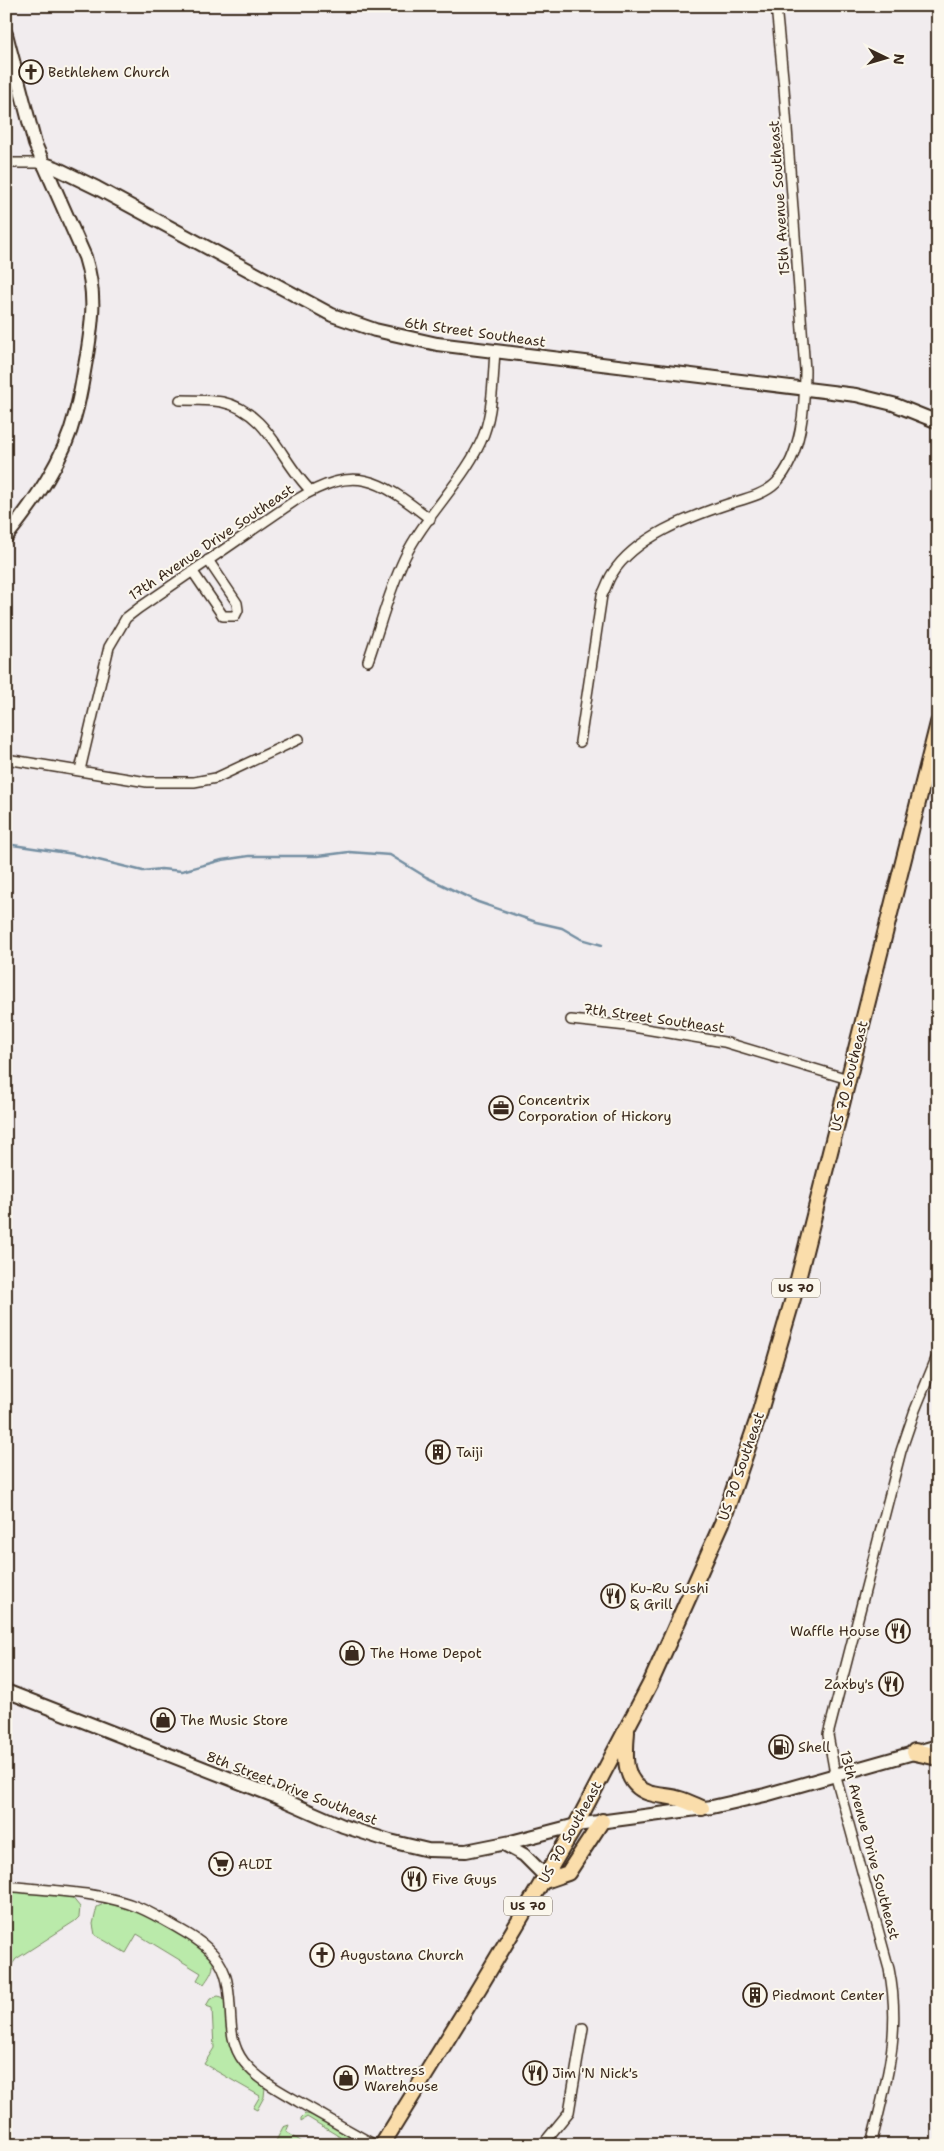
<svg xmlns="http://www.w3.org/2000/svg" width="944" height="2151" viewBox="0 0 944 2151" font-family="'Shantell Sans',sans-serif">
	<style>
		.green { fill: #baeaaa; stroke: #7a8a64 }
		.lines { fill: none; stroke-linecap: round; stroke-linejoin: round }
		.stream { stroke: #758fa2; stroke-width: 2.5 }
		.street-casing { stroke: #3b2a1e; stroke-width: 12 }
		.secondary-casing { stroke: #3b2a1e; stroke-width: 16 }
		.primary-casing { stroke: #3b2a1e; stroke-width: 18 }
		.highway-casing { stroke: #3b2a1e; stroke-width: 20 }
		.street { stroke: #fbf7ec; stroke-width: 9 }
		.secondary { stroke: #fbf7ec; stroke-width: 12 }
		.primary { stroke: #faddab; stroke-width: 14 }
		.highway { stroke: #faddab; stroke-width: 16 }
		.labels { text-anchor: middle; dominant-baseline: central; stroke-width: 4; stroke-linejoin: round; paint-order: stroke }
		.shield { fill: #fbf7ec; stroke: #75685c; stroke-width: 1 }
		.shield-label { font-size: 12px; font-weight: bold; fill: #3b2a1e }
		.poi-label { font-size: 14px; fill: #3b2a1e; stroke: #fbf7ec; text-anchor: start }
		.street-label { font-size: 14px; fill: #3b2a1e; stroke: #fbf7ec }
	</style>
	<rect width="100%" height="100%" fill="#f1ecee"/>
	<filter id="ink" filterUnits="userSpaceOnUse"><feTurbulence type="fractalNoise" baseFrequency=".02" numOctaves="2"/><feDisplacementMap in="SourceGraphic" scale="10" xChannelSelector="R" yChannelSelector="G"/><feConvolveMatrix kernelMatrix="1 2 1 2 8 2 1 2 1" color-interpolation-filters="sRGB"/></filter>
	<g filter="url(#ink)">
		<g class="green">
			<path d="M6 1889 71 1896 80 1907 79 1917 75 1921 16 1959 6 1973Z"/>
			<path d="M108 1902C122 1905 136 1909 149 1916 163 1923 211 1948 213 1963 214 1971 208 1978 204 1984L197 1980 201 1973 137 1934 126 1953 95 1935 93 1924 97 1907Z"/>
			<path d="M218 1996 222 1997C232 2008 226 2035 231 2050 238 2068 252 2075 265 2087L264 2097 257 2110 253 2108 260 2096 204 2064 214 2048 212 2008 206 2006 210 1999Z"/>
			<path d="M305 2114C315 2113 352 2136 357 2145H340L338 2143 340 2137 307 2117 301 2121V2118Z"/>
			<path d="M289 2125 286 2132 307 2145H298L294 2142 292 2145H274L283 2127Z"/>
		</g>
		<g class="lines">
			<path class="stream" d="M6 844 74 854 143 871 161 869 182 871 222 860 249 856H318L349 852 390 855 426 877 478 902 536 922 562 928 581 939 602 945"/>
			<g class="street-casing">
				<g id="street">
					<path d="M6 163H42"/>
					<path d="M180 400C194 400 209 400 222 402 268 411 281 462 311 491"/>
					<path d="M193 572 223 616H235L238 610 237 603 208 560"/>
					<path d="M368 661C380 627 389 590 405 557 425 515 468 477 484 434 493 409 493 378 495 351"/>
					<path d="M580 742 602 595C606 588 608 580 612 574 635 537 689 517 728 504 744 499 764 495 776 483 802 455 805 406 805 370L784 88 776 6"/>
					<path d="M6 759 147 782H194L216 778 299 739"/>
					<path d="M80 770 109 647 126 618 139 608 296 500C355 464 378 478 430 519"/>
					<path d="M571 1020 627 1026 724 1042 848 1079"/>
					<path d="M6 1886C50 1891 100 1891 140 1908 154 1914 167 1922 181 1930 199 1940 218 1953 225 1974 235 2003 224 2037 244 2062 257 2079 280 2091 299 2102 324 2116 349 2131 375 2145"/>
					<path d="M542 2145 569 2112 583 2028"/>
					<path d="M871 2145C886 2083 902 2033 889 1969L835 1774 828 1735 901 1451 915 1410 938 1354"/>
				</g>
			</g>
			<g class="secondary-casing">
				<g id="secondary">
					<path d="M6 34 35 144 85 257C96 293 93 318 87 355 83 375 81 395 75 415 64 460 35 501 6 537"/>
					<path d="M42 163 56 168 97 188 332 315 375 330 437 344 856 395 893 404 938 422"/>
					<path d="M6 1691 277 1797 343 1826 390 1841 428 1850 466 1851 511 1842 576 1825 712 1807 765 1795 938 1746"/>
					<path d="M504 1844 524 1855 545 1876"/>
				</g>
			</g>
			<g class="primary-casing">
				<g id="primary">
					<path d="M627 1732C625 1755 622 1784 649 1793 659 1796 670 1796 680 1799 687 1801 695 1805 702 1808"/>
					<path d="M542 1882 568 1873 602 1821"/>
					<path d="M382 2145 479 1988 576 1825 650 1684 722 1523 758 1418 794 1295 938 723"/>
				</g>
			</g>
			<g class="highway-casing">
				<path id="highway" d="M915 1752 938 1757"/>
			</g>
			<use href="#street" class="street"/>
			<use href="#secondary" class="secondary"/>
			<use href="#primary" class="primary"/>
			<use href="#highway" class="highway"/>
		</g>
	</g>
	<defs>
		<g id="church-ring" transform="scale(1.25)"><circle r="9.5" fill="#fbf7ec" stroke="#3b2a1e" stroke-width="1.5"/><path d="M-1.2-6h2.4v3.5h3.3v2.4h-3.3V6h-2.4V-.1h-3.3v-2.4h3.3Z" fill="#3b2a1e"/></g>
		<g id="office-ring" transform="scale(1.25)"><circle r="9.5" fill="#fbf7ec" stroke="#3b2a1e" stroke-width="1.5"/><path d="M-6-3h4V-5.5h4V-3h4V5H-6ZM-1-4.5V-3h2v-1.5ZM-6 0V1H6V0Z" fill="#3b2a1e"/></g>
		<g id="building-ring" transform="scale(1.25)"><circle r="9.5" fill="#fbf7ec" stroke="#3b2a1e" stroke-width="1.5"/><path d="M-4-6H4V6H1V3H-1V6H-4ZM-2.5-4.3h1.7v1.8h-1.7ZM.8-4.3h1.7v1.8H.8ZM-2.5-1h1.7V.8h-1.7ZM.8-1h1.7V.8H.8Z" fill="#3b2a1e"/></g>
		<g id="restaurant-ring" transform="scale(1.25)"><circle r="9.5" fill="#fbf7ec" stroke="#3b2a1e" stroke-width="1.5"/><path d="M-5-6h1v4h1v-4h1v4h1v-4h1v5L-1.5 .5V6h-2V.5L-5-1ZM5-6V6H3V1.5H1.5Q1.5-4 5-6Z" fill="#3b2a1e"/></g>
		<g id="shop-ring" transform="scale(1.25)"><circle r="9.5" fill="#fbf7ec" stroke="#3b2a1e" stroke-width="1.5"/><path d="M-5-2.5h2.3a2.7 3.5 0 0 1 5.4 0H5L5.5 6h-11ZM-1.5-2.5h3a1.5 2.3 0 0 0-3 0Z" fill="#3b2a1e"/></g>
		<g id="fuel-ring" transform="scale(1.25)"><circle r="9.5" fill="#fbf7ec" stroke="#3b2a1e" stroke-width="1.5"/><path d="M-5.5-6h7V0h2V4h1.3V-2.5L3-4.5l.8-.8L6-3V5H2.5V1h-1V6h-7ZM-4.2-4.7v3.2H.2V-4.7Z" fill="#3b2a1e"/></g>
		<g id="supermarket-ring" transform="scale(1.25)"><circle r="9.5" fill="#fbf7ec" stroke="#3b2a1e" stroke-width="1.5"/><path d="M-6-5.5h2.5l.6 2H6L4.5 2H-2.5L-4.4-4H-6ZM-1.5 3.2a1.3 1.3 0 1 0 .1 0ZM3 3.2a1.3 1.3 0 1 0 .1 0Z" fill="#3b2a1e"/></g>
	</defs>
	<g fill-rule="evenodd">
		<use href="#church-ring" x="31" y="72"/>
		<use href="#office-ring" x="501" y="1108"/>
		<use href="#building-ring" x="438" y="1452"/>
		<use href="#restaurant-ring" x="613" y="1596"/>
		<use href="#restaurant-ring" x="898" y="1631"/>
		<use href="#shop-ring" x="352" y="1653"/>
		<use href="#restaurant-ring" x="891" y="1684"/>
		<use href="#shop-ring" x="163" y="1720"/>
		<use href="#fuel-ring" x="781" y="1747"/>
		<use href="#supermarket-ring" x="221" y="1864"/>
		<use href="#restaurant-ring" x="414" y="1879"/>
		<use href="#church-ring" x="322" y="1955"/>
		<use href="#building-ring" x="755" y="1995"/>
		<use href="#restaurant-ring" x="535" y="2073"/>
		<use href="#shop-ring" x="346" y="2078"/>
	</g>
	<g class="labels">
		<g class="shield">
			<rect x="772" y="1278.5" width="48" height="19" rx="4"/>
			<rect x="504" y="1896.5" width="48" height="19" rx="4"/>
		</g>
		<g class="shield-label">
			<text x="796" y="1288">US 70</text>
			<text x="528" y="1906">US 70</text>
		</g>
		<g class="poi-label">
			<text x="48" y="72">Bethlehem Church</text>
			<text x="518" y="1100">Concentrix<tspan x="518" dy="16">Corporation of Hickory</tspan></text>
			<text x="456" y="1452">Taiji</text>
			<text x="630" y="1588">Ku-Ru Sushi<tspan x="630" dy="16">&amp; Grill</tspan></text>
			<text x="880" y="1631" text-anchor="end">Waffle House</text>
			<text x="370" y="1653">The Home Depot</text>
			<text x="874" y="1684" text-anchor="end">Zaxby's</text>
			<text x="180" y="1720">The Music Store</text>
			<text x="798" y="1747">Shell</text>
			<text x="238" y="1864">ALDI</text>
			<text x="432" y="1879">Five Guys</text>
			<text x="340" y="1955">Augustana Church</text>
			<text x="772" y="1995">Piedmont Center</text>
			<text x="364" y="2070">Mattress<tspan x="364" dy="16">Warehouse</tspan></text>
			<text x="552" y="2073">Jim 'N Nick's</text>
		</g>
		<g class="street-label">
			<text transform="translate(779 198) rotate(-94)">15th Avenue Southeast</text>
			<text transform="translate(475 332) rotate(8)">6th Street Southeast</text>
			<text transform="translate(211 542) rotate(-34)">17th Avenue Drive Southeast</text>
			<text transform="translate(654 1018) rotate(8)">7th Street Southeast</text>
			<text transform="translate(849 1076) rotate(-76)">US 70 Southeast</text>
			<text transform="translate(741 1466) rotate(-71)">US 70 Southeast</text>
			<text transform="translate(292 1788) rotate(21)">8th Street Drive Southeast</text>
			<text transform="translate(570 1832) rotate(-61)">US 70 Southeast</text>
			<text transform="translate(870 1845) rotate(75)">13th Avenue Drive Southeast</text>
		</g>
	</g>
	<rect width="944" height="2151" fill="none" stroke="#fbf7ec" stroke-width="25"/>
	<rect x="12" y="12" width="919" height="2126" fill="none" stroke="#3b2a1e" stroke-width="2" filter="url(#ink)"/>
	<g transform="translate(886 58) rotate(95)" stroke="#fbf7ec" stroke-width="4" paint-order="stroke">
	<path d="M0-4L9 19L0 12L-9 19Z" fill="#3b2a1e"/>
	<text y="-8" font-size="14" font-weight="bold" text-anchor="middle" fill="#3b2a1e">N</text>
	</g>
</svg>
